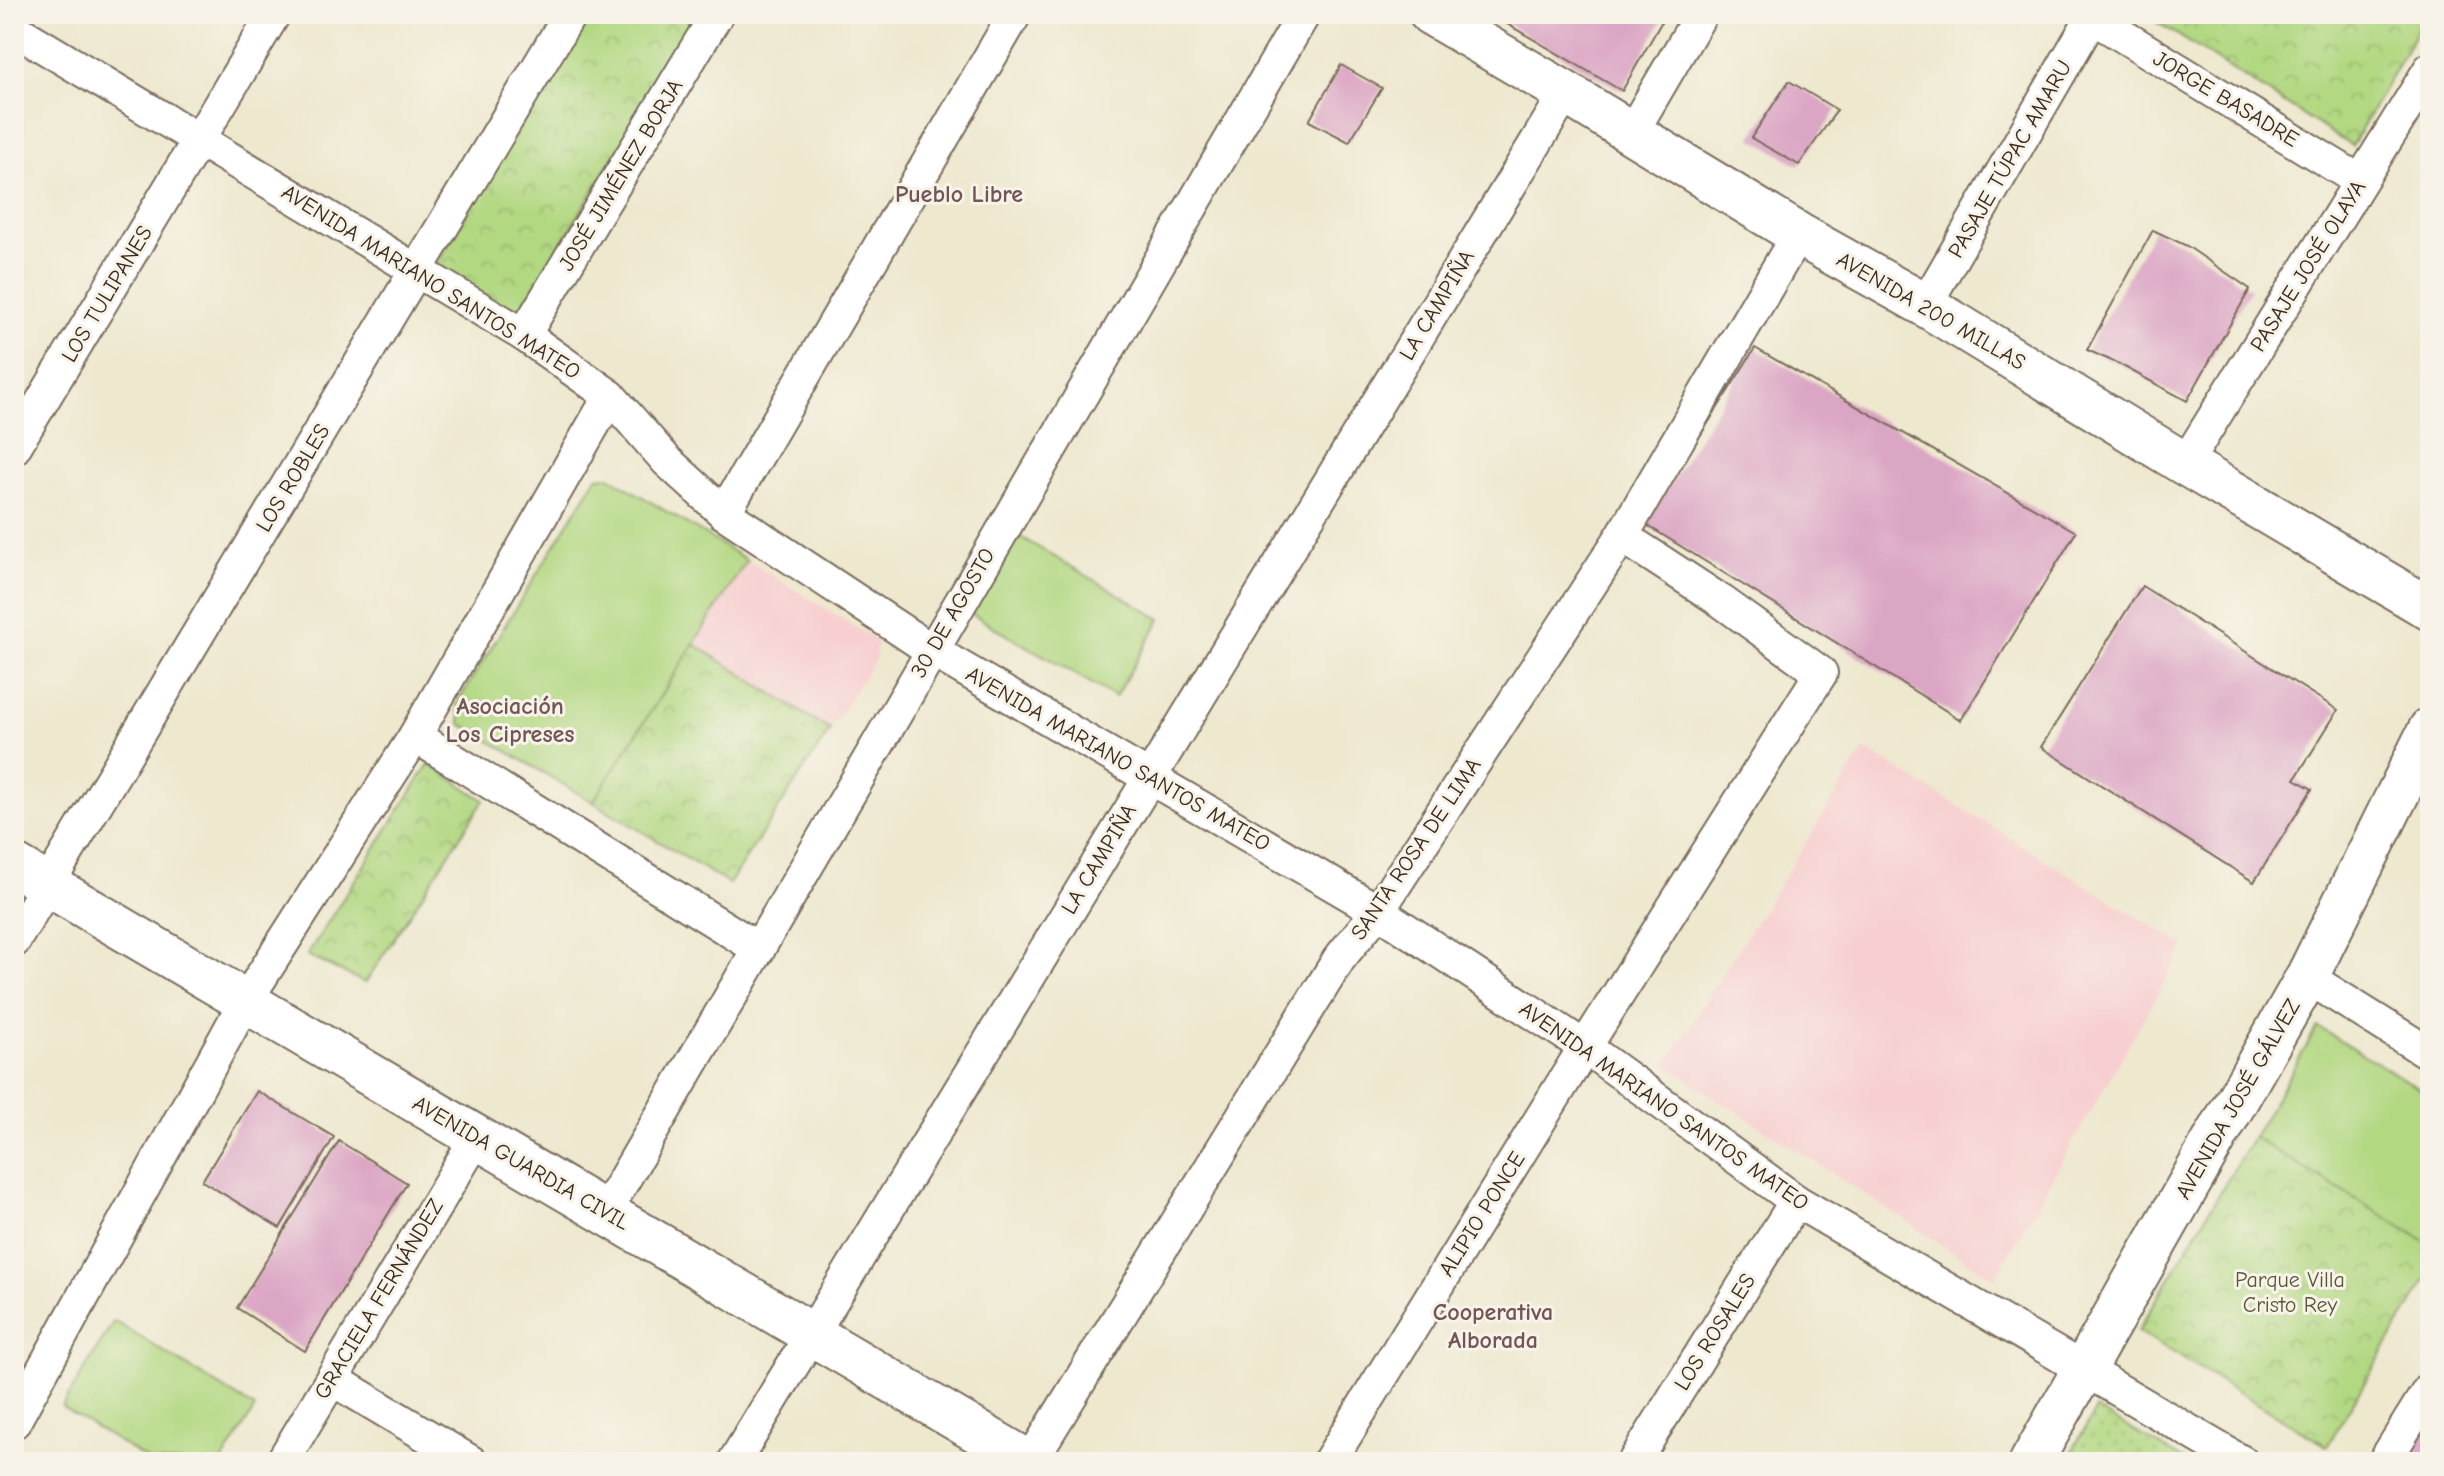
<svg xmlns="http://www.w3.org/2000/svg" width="2444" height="1476" viewBox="0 0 2444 1476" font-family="'Comic Neue',sans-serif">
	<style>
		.built { fill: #f7cfd0 }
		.grass { fill: url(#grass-dots); stroke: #768150; stroke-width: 2 }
		.park { fill: url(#park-crowns); stroke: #768150; stroke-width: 2 }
		.pitch { fill: #b2d882; stroke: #768150; stroke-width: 2 }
		.building { fill: #dba5c4 }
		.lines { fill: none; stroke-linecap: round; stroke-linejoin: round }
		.minor-casing { stroke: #7a6c5c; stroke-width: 36 }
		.tertiary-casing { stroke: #7a6c5c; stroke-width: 46 }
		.minor { stroke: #fff; stroke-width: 32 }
		.tertiary { stroke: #fff; stroke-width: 42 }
		.labels { text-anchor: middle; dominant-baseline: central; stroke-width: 6; stroke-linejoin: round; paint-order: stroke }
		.street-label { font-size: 22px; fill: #3b2a1e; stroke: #f7f3e8 }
		.park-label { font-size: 22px; fill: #595637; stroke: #f7f3e8 }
		.neighbourhood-label { font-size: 24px; font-weight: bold; fill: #735558; stroke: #f7f3e8 }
	</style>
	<defs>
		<pattern id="grass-dots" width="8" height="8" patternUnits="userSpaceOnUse" patternTransform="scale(2)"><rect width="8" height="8" fill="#b2d882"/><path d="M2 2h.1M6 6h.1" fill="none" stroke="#9aba70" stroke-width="1.8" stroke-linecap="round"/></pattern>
		<pattern id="park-crowns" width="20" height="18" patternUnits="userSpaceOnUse" patternTransform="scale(2)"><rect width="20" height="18" fill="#b2d882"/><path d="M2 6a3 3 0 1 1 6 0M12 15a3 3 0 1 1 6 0" fill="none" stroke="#9aba70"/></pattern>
	</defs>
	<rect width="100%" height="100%" fill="#f7f3e8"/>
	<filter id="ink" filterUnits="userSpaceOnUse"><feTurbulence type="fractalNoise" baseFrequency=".0125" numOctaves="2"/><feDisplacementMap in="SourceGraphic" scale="16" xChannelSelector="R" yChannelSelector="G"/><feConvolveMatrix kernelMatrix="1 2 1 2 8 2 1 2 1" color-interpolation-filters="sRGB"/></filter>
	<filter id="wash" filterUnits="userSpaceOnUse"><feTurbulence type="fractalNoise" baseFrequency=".006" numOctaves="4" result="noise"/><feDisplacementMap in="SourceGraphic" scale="32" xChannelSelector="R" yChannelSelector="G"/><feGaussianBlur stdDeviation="1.8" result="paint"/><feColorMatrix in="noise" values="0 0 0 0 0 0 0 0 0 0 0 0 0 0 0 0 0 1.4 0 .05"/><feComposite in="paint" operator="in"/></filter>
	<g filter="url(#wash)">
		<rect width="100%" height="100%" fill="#eee8cf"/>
		<g class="built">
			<path d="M747 560 876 640V658L830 730 694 644Z"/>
			<path d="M1865 749 2185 946 1995 1279 1665 1065Z"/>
		</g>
		<path class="grass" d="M2096 1409 2188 1462H2066Z"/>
		<g class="park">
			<path d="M588 14H700L517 317 435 267Z"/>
			<path d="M2145 14H2426L2352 146Z"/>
			<path d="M694 644 830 730 729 884 593 802Z"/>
			<path d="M429 764 484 800 365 983 307 955Z"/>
			<path d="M2253 1137 2430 1244V1273L2327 1446 2138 1331Z"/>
		</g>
		<g class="pitch">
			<path d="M608 476 747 560 593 802 461 724 457 703 597 477Z"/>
			<path d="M1007 529 1161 619 1115 697 959 607Z"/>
			<path d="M2318 1027 2430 1095V1244L2253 1137Z"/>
			<path d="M114 1321 255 1408 222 1462H151L62 1407Z"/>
		</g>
		<g id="blocks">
			<g class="building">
				<path d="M1490 14H1666L1622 91Z"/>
				<path d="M1341 65 1382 88 1349 142 1309 121Z"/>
				<path d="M1789 81 1837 110 1799 165 1751 138Z"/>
				<path d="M2153 230 2187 246 2250 289 2187 401 2119 364 2087 350Z"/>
				<path d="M1755 348 2076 532 1961 720 1645 524Z"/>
				<path d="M2142 586 2338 710 2295 779 2312 789 2254 882 2041 747Z"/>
				<path d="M257 1091 334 1137 280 1228 202 1181Z"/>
				<path d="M339 1141 407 1183 305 1351 237 1308Z"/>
				<path d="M2430 1411V1462H2396Z"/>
			</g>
		</g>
	</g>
	<g filter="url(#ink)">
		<use href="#blocks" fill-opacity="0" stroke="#7a6c5c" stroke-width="2"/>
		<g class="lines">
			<g class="minor-casing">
				<g id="minor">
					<path d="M2092 17 2360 181"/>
					<path d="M14 29 524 335 610 396 667 461 724 513 931 650 1378 911 1585 1047 1796 1201 2242 1462"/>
					<path d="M1632 132 1701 14"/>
					<path d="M1925 305 2094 14"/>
					<path d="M524 335 717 14"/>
					<path d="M14 448 274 14"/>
					<path d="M2185 464 2430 69"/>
					<path d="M724 513 1015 14"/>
					<path d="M415 736 759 949"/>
					<path d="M14 941 570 14"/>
					<path d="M2307 977 2430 1054"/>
					<path d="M605 1212 1304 14"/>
					<path d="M332 1379 471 1462"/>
					<path d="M14 1422 245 1002 415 736 610 396"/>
					<path d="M282 1462 477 1137"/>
					<path d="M734 1462 1566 93"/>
					<path d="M1030 1462 1339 959 1378 911 1622 536 1798 234"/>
					<path d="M1329 1462 1585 1047 1821 673 1721 601 1622 536"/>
					<path d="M1634 1462 1796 1201"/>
					<path d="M2384 1462 2430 1388"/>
				</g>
			</g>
			<g class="tertiary-casing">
				<g id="tertiary">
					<path d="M1431 14 1566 93 1798 234 1925 305 2185 464 2430 609"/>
					<path d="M14 865 1029 1462"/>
					<path d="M2031 1462 2307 977 2430 729"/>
				</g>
			</g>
			<use href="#minor" class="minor"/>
			<use href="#tertiary" class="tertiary"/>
		</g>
	</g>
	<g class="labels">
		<g class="street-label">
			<text transform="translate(2226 99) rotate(31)">JORGE BASADRE</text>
			<text transform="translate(2010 159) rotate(-60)">PASAJE TÚPAC AMARU</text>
			<text transform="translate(621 175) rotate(-59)">JOSÉ JIMÉNEZ BORJA</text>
			<text transform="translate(2308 266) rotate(-58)">PASAJE JOSÉ OLAYA</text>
			<text transform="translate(431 282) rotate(32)">AVENIDA MARIANO SANTOS MATEO</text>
			<text transform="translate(107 294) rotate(-59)">LOS TULIPANES</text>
			<text transform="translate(1437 305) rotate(-59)">LA CAMPIÑA</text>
			<text transform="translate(1931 311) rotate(30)">AVENIDA 200 MILLAS</text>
			<text transform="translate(293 478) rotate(-59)">LOS ROBLES</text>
			<text transform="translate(953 613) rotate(-60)">30 DE AGOSTO</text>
			<text transform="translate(1118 759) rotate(30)">AVENIDA MARIANO SANTOS MATEO</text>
			<text transform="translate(1416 849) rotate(-56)">SANTA ROSA DE LIMA</text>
			<text transform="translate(1099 859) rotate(-59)">LA CAMPIÑA</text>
			<text transform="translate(2238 1099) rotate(-60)">AVENIDA JOSÉ GÁLVEZ</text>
			<text transform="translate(1664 1106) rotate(35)">AVENIDA MARIANO SANTOS MATEO</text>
			<text transform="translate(521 1163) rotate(30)">AVENIDA GUARDIA CIVIL</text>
			<text transform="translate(1482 1214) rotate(-58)">ALIPIO PONCE</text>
			<text transform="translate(379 1299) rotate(-59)">GRACIELA FERNÁNDEZ</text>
			<text transform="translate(1715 1332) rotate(-58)">LOS ROSALES</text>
		</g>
		<g class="park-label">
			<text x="2290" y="1280">Parque Villa<tspan x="2290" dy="25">Cristo Rey</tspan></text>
		</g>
		<g class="neighbourhood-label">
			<text x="959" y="194">Pueblo Libre</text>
			<text x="510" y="706">Asociación<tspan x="510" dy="28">Los Cipreses</tspan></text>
			<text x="1493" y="1312">Cooperativa<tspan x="1493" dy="28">Alborada</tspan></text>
		</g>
	</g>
	<rect width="2444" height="1476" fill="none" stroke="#f7f3e8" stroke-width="48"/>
</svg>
